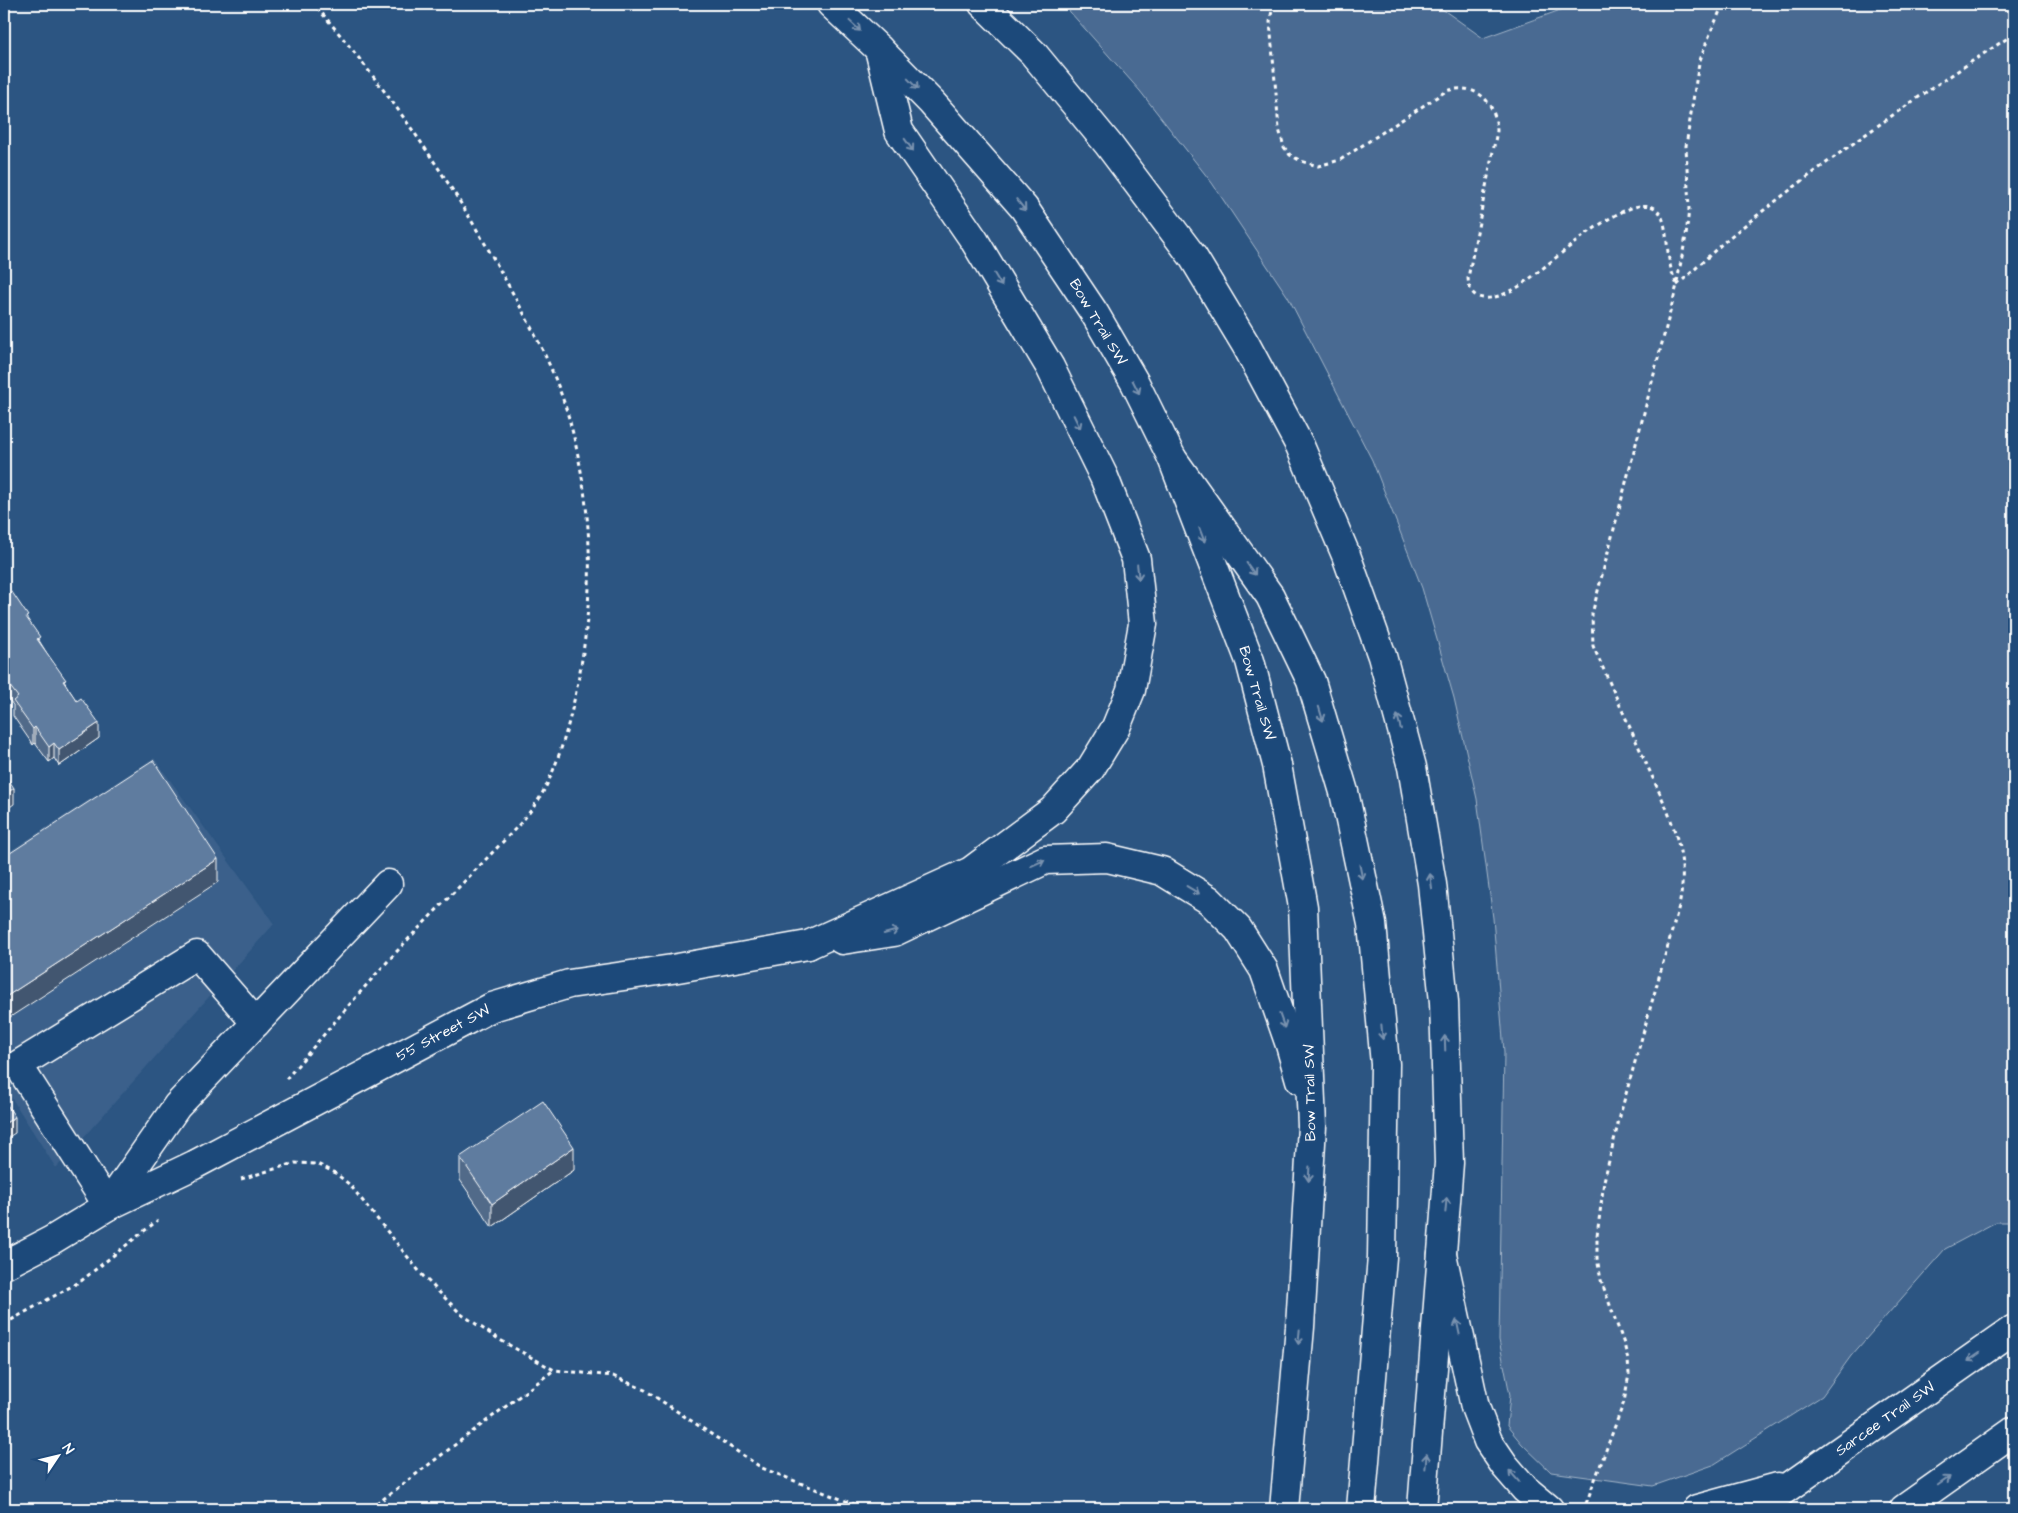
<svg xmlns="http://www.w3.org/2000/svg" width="2018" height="1513" viewBox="0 0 2018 1513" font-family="'Architects Daughter',sans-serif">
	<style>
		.built { fill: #3b618b }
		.green { fill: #486b92; stroke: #a4b5c8 }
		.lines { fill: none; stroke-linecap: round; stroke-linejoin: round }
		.minor-casing { stroke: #fff; stroke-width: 31 }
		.major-casing { stroke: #fff; stroke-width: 31 }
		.highway-casing { stroke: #fff; stroke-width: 31 }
		.path { stroke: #fff; stroke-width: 3; stroke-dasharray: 4 4; stroke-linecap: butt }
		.minor { stroke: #1f4a7a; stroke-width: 28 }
		.major { stroke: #1f4a7a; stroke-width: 28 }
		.highway { stroke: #1f4a7a; stroke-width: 28 }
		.wall { fill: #516b89; stroke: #fff }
		.shaded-wall { fill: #42576f; stroke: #fff }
		.building { fill: #5e7c9f; stroke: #fff }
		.oneway { stroke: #7992af }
		.labels { text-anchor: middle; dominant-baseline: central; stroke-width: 5; stroke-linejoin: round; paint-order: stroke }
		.street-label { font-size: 15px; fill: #fff; stroke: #1f4a7a }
	</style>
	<rect width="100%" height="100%" fill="#2c5582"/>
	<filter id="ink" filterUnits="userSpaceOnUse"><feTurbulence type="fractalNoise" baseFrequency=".02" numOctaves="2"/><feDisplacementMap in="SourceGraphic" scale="10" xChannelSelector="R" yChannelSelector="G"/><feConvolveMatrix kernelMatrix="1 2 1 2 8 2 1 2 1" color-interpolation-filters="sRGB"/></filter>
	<g filter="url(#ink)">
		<path class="built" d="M154 758 274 924 56 1168 4 1086V855Z"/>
		<path class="green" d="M1063 4H1435L1483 38 1577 4H2014V1222H1996L1945 1249 1851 1356 1822 1396 1713 1465 1653 1486 1551 1472 1522 1444 1507 1426 1510 1395 1499 1340 1504 1052 1493 918 1477 799 1454 698 1422 588 1372 460 1288 297 1212 183 1140 91Z"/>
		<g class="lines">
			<g class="minor-casing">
				<g id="minor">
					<path d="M108 1205 177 1106 388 884"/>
					<path d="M108 1206 18 1065 197 955 256 1023"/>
					<path d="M4 1265 52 1240 108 1206 194 1165 492 1007 569 984 672 969 808 945"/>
				</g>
			</g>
			<g class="major-casing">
				<g id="major">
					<path d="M831 4 879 49 932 103 1024 208 1095 314 1135 383 1172 458 1250 661 1277 765 1303 907 1312 1126 1300 1327 1284 1509"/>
					<path d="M983 4 1033 53 1108 144 1193 257 1246 345 1300 446 1346 555 1382 656 1412 767 1432 884 1444 1002 1449 1163 1422 1509"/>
					<path d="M842 940 894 932 1045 860 1107 858 1162 871 1209 900 1238 929 1264 970 1290 1045 1300 1080"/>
					<path d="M808 945 971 871 1053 810 1091 768 1116 727 1131 690 1143 624 1136 559 1104 477 1050 367 974 240 899 131 879 49"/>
				</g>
			</g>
			<g class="highway-casing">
				<g id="highway">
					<path d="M1172 458 1270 596 1311 681 1344 792 1372 924 1385 1064 1382 1257 1361 1509"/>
					<path d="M1442 1254 1475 1407 1488 1441 1505 1466 1525 1489 1549 1509"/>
					<path d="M1697 1509 1778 1487"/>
					<path d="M1757 1509 2014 1329"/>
					<path d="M1904 1509 2014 1431"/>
				</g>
			</g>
			<g class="path">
				<path d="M1273 4 1270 22 1279 129 1284 147 1290 155 1301 161 1318 166 1340 160 1446 91C1477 82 1496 102 1497 131L1468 278C1470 310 1501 297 1518 287 1543 272 1629 187 1656 209 1668 217 1666 250 1670 264 1671 271 1674 278 1677 285L1592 614 1593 646 1666 807C1680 843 1687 868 1679 906L1622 1108 1604 1181 1597 1236V1258L1601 1280 1624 1344 1628 1360 1629 1374 1624 1402 1584 1509"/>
				<path d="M1677 282 1686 236 1689 209 1686 146 1696 81 1699 63 1707 41 1723 4"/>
				<path d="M1677 285C1695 270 1712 252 1730 237 1821 164 1916 97 2014 34"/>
				<path d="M286 1079C330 1028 373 975 420 927 443 903 467 879 490 855 509 835 530 816 543 792 562 758 576 698 582 659 595 577 591 495 568 415 553 364 527 319 501 272 448 176 386 87 314 4"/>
				<path d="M241 1179 295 1163 317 1164 334 1172 350 1185 423 1276 461 1314 500 1340 554 1370 613 1376 645 1390 762 1468 866 1509"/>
				<path d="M4 1324 81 1281 158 1220"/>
				<path d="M370 1509 554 1370"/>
			</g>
			<use href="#minor" class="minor"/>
			<use href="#major" class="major"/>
			<use href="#highway" class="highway"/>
		</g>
		<g class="wall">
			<path d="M4 597 28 621 40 642 99 738 59 766 54 758 49 762 35 743 33 745 13 716V705L9 700 6 702 4 698Z"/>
			<path d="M460 1157 574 1170 492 1227 460 1180Z"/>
		</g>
		<g class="shaded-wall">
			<path d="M9 685V700L6 702V687Z"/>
			<path d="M99 723V738L59 766V750Z"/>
			<path d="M35 727V743L33 745V729Z"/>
			<path d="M54 743V758L49 762V747Z"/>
			<path d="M14 788V804L4 811V795Z"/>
			<path d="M218 859V882L4 1021V998Z"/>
			<path d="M15 1117V1133L4 1140V1124Z"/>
			<path d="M574 1147V1170L492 1227V1204Z"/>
		</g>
		<g class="building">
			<path d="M12 592 28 616 26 617 40 637 37 639 66 680 63 681 77 701 81 698 99 723 59 750 54 743 49 747 35 727 33 729 13 701 18 697 9 685 6 687 4 683V597Z"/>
			<path d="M153 760 218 859 4 998V857Z"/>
			<path d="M4 773 14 788 4 795Z"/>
			<path d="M4 1100 15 1117 4 1124Z"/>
			<path d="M543 1101 574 1147 492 1204 460 1157Z"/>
		</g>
		<defs><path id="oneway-shaft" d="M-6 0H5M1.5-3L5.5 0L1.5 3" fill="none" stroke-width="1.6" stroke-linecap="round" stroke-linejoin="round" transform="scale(1.25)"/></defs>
		<g class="oneway">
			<use href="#oneway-shaft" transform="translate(855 26) rotate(43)"/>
			<use href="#oneway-shaft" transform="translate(913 84) rotate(46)"/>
			<use href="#oneway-shaft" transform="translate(909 145) rotate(55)"/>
			<use href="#oneway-shaft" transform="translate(1021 205) rotate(51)"/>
			<use href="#oneway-shaft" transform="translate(998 280) rotate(59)"/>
			<use href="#oneway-shaft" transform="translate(1136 387) rotate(63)"/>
			<use href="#oneway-shaft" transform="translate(1077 422) rotate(64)"/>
			<use href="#oneway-shaft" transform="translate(1202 535) rotate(69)"/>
			<use href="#oneway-shaft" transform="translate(1251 569) rotate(54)"/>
			<use href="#oneway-shaft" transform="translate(1138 572) rotate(84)"/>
			<use href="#oneway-shaft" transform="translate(1321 714) rotate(73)"/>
			<use href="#oneway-shaft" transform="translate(1399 722) rotate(-105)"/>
			<use href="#oneway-shaft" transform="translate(1038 863) rotate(-24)"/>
			<use href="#oneway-shaft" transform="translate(1361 872) rotate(78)"/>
			<use href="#oneway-shaft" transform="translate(1431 881) rotate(-98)"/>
			<use href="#oneway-shaft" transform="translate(1193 890) rotate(31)"/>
			<use href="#oneway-shaft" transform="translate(891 932) rotate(-15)"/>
			<use href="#oneway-shaft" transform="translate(1282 1021) rotate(70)"/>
			<use href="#oneway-shaft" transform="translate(1382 1032) rotate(85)"/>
			<use href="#oneway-shaft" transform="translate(1445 1043) rotate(-92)"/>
			<use href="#oneway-shaft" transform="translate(1309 1174) rotate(93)"/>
			<use href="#oneway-shaft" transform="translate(1446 1205) rotate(-85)"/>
			<use href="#oneway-shaft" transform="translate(1458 1327) rotate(-102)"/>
			<use href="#oneway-shaft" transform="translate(1299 1337) rotate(95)"/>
			<use href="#oneway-shaft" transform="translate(1974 1357) rotate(145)"/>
			<use href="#oneway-shaft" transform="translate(1426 1461) rotate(-85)"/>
			<use href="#oneway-shaft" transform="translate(1514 1476) rotate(-131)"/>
			<use href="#oneway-shaft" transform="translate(1944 1481) rotate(-35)"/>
		</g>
	</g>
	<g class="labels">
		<g class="street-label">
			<text transform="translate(1098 322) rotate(59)">Bow Trail SW</text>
			<text transform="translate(1257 693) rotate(74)">Bow Trail SW</text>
			<text transform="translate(443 1033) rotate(-28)">55 Street SW</text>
			<text transform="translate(1310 1093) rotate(-91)">Bow Trail SW</text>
			<text transform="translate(1885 1419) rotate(-35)">Sarcee Trail SW</text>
		</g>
	</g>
	<rect width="2018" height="1513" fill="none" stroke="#1f4a7a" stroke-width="20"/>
	<rect x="10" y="10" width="1998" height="1493" fill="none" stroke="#fff" stroke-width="2" filter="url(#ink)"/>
	<g transform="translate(58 1456) rotate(55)" stroke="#1f4a7a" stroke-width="4" paint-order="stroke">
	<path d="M0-4L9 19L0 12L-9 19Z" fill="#ffffff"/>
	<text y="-8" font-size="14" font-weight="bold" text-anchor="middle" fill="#ffffff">N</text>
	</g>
</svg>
